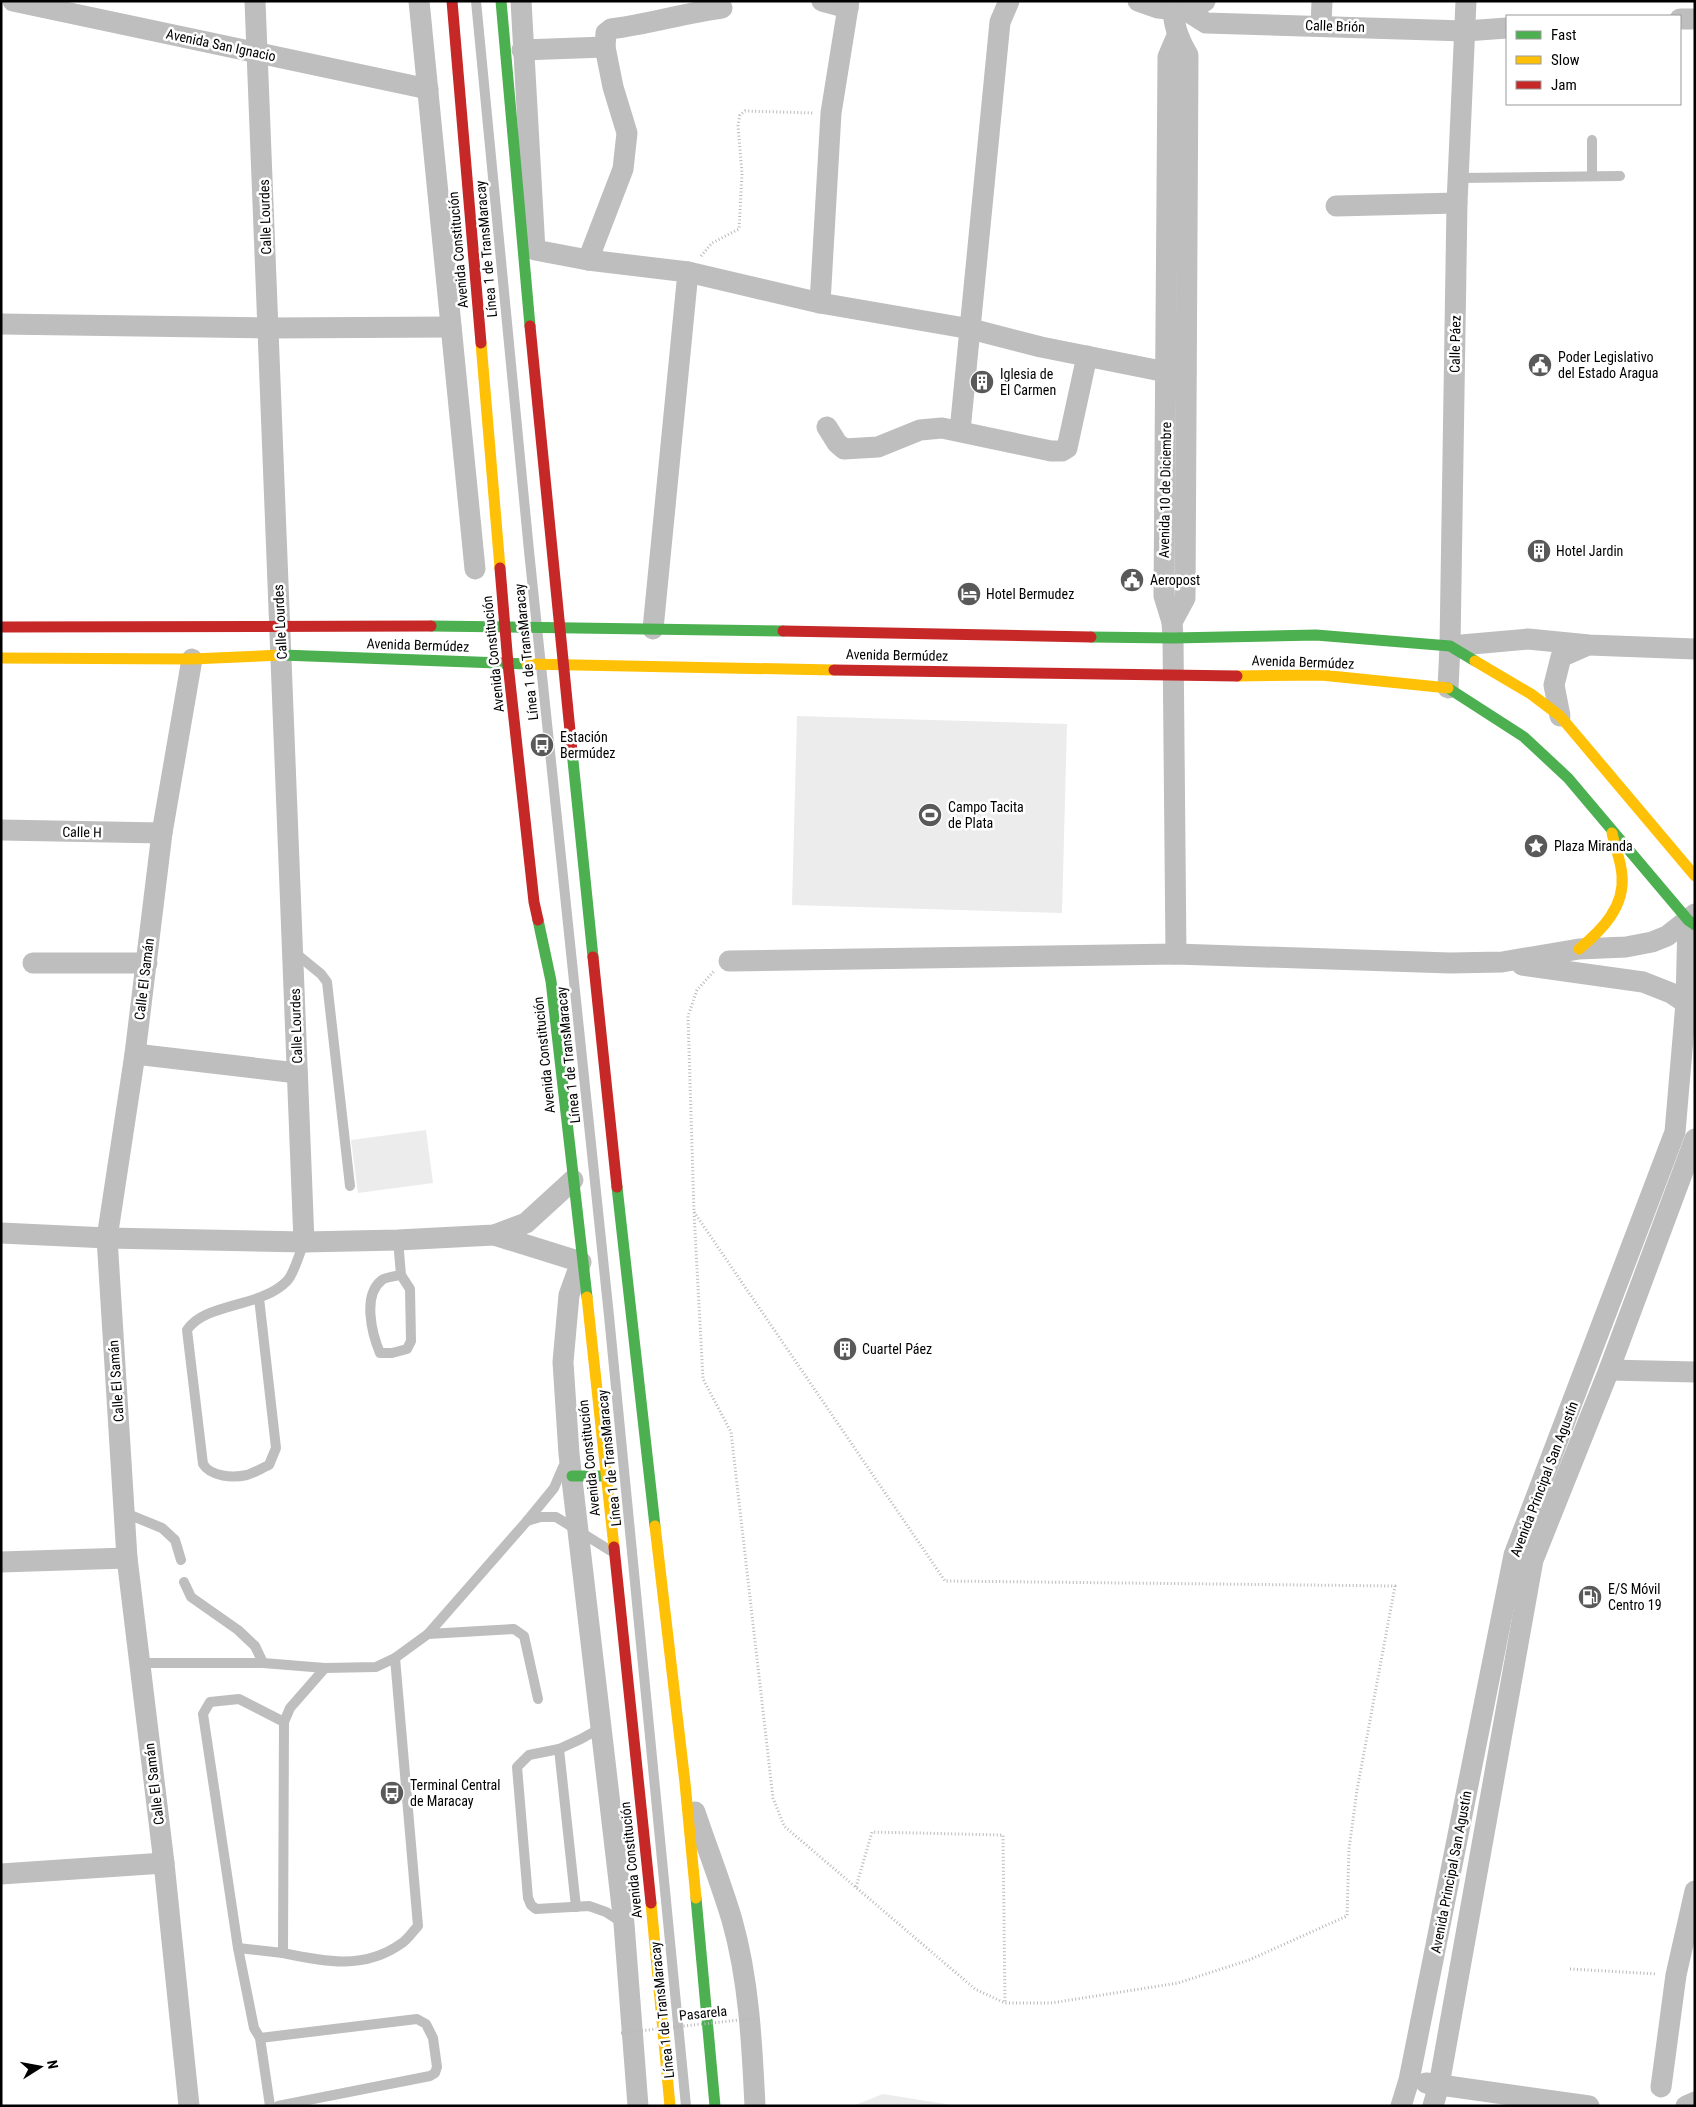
<svg xmlns="http://www.w3.org/2000/svg" width="1696" height="2107" viewBox="0 0 1696 2107" font-family="'Roboto Condensed',sans-serif">
	<style>
		.garden { fill: #ececec }
		.lines { fill: none; stroke-linecap: round; stroke-linejoin: round }
		.path { stroke: #b9b9b9; stroke-width: 3; stroke-dasharray: 1 2.5; stroke-linecap: butt }
		.lane { stroke: #bebebe; stroke-width: 10 }
		.street { stroke: #bebebe; stroke-width: 21 }
		.fast { stroke: #4caf50; stroke-width: 11 }
		.slow { stroke: #ffc107; stroke-width: 11 }
		.jam { stroke: #c62828; stroke-width: 11 }
		.path-bridge { stroke: #b9b9b9; stroke-width: 3; stroke-dasharray: 1 2.5; stroke-linecap: butt }
		.labels { text-anchor: middle; dominant-baseline: central; stroke-width: 5; stroke-linejoin: round; paint-order: stroke }
		.street-label { font-size: 14px; fill: #000; stroke: #fff }
		.poi-label { font-size: 14px; fill: #000; stroke: #fff; text-anchor: start }
	</style>
	<rect width="100%" height="100%" fill="#fff"/>
	<g class="garden">
		<path d="M797 716 1067 724 1062 913 792 905Z"/>
		<path d="M426 1130 433 1183 358 1193 351 1140Z"/>
		<path d="M883 2094 958 2106H853Z"/>
	</g>
	<g class="lines">
		<g class="path">
			<path d="M701 256 712 243 739 229 742 174 738 125 740 115 745 111 813 113"/>
			<path d="M694 1212 945 1581 1395 1586 1357 1790 1349 1849 1347 1916 1249 1960 1178 1983 1051 2003H1005L975 1989 784 1826 773 1798 731 1432 703 1379 694 1212 688 1016 697 990 714 971"/>
			<path d="M856 1887 872 1832 1003 1835 1005 2003"/>
			<path d="M1570 1969 1657 1974"/>
		</g>
		<g class="lane">
			<path d="M476 1 529 551 609 1316 686 2106"/>
			<path d="M1592 176V140"/>
			<path d="M1458 178 1620 176"/>
			<path d="M294 952 321 974 327 982 350 1186"/>
			<path d="M398 1240 401 1275 410 1289 411 1341 407 1349 392 1353H380C372 1334 362 1295 382 1280 386 1277 396 1276 401 1275"/>
			<path d="M259 1298 276 1448 269 1465C262 1468 254 1473 247 1475 233 1478 211 1477 203 1464L187 1330C206 1302 261 1308 287 1281 294 1274 300 1252 304 1242"/>
			<path d="M125 1513 162 1528 175 1540 181 1560"/>
			<path d="M527 1521 554 1488 563 1467"/>
			<path d="M184 1582 191 1597 238 1630 255 1646 263 1663"/>
			<path d="M428 1634 514 1629 524 1636 538 1699"/>
			<path d="M140 1663H263L325 1668 376 1667 395 1658 428 1634 527 1521 541 1517H556L611 1551"/>
			<path d="M599 1724 597 1730 581 1739 559 1749 529 1755 517 1767 528 1898 531 1905 536 1909 589 1906 606 1912 623 1923"/>
			<path d="M559 1749 576 1907"/>
			<path d="M238 1948 283 1953 284 1722 290 1708 325 1668"/>
			<path d="M283 1953C325 1962 365 1970 402 1943 408 1939 413 1931 418 1926L395 1658"/>
			<path d="M260 2038 417 2019 426 2024 433 2038 437 2067 435 2073 430 2076 278 2106"/>
			<path d="M270 2106 260 2038 254 2028 238 1948 203 1714 210 1702 239 1699 284 1722"/>
		</g>
		<g class="street">
			<path d="M13 1 428 89"/>
			<path d="M255 1 304 1242"/>
			<path d="M419 1 475 569"/>
			<path d="M521 1 535 250 588 260 688 272 820 303 971 329 1041 347 1166 372 1186 373"/>
			<path d="M822 1 848 8"/>
			<path d="M1138 1 1158 8 1187 11 1206 23 1465 31 1507 28"/>
			<path d="M1187 11 1205 1"/>
			<path d="M1680 19H1695"/>
			<path d="M1321 26 1322 1"/>
			<path d="M522 50 605 47"/>
			<path d="M1336 206 1457 203"/>
			<path d="M588 260 623 169 627 133 613 87 605 47 606 33 611 29C649 24 685 13 722 8"/>
			<path d="M820 303 831 113 849 1"/>
			<path d="M1 324 269 328 451 327"/>
			<path d="M827 427 837 443 844 449 878 447 920 430 942 428 1051 451H1062L1067 448 1087 356"/>
			<path d="M960 431 1000 22 1009 1"/>
			<path d="M1172 622 1185 598 1188 55C1178 38 1172 22 1173 1"/>
			<path d="M653 629 688 272"/>
			<path d="M1450 646 1528 639 1589 645 1695 649"/>
			<path d="M1448 688 1450 646 1457 203 1466 1"/>
			<path d="M1560 716 1554 685 1561 657 1586 646"/>
			<path d="M1 830 162 833"/>
			<path d="M1176 954 1173 638 1172 622 1164 596 1168 57 1177 36"/>
			<path d="M729 961 1176 954 1450 963 1502 962 1579 949 1626 947 1652 942 1667 936 1695 914"/>
			<path d="M33 963H147"/>
			<path d="M1522 965 1643 982 1671 993 1686 1003"/>
			<path d="M135 1054 297 1073"/>
			<path d="M1 1233 107 1238 304 1242 398 1240 494 1235 526 1223 573 1180"/>
			<path d="M494 1235 581 1262 569 1295 563 1362 569 1454 624 1924 638 2106"/>
			<path d="M1609 1370 1695 1372"/>
			<path d="M1 1562 127 1558"/>
			<path d="M695 1812C707 1848 721 1883 732 1920 749 1980 752 2044 755 2106"/>
			<path d="M1 1874 164 1863"/>
			<path d="M1426 2083 1589 2106"/>
			<path d="M1661 2087 1676 1975 1695 1891"/>
			<path d="M189 2106 164 1863 127 1558 107 1238 135 1054 162 833 192 659"/>
			<path d="M1401 2106 1409 2080 1514 1555 1675 1132 1686 1003 1688 920"/>
			<path d="M1433 2106 1439 2085 1533 1560 1609 1370 1695 1139"/>
			<path d="M1686 2106 1695 2102"/>
		</g>
		<g class="fast">
			<path d="M501 1 530 326"/>
			<path d="M431 626 783 631"/>
			<path d="M1091 637 1173 638 1316 635 1450 646 1475 661"/>
			<path d="M282 655 527 664"/>
			<path d="M1448 688 1524 737 1568 778 1688 920 1695 925"/>
			<path d="M572 751 593 957"/>
			<path d="M538 920 551 981 587 1297"/>
			<path d="M617 1187 655 1526"/>
			<path d="M572 1476H607"/>
			<path d="M696 1898 715 2106"/>
		</g>
		<g class="slow">
			<path d="M481 343 500 568"/>
			<path d="M1 658 192 659 282 655"/>
			<path d="M1475 661 1531 694 1560 716 1695 876"/>
			<path d="M527 664 834 670"/>
			<path d="M1237 676 1321 675 1448 688"/>
			<path d="M1579 949C1602 930 1625 907 1622 875 1621 861 1615 847 1612 833"/>
			<path d="M587 1297 614 1547"/>
			<path d="M655 1526 685 1783 696 1898"/>
			<path d="M651 1903 670 2106"/>
		</g>
		<g class="jam">
			<path d="M452 1 481 343"/>
			<path d="M530 326 572 751"/>
			<path d="M500 568 508 664 534 902 538 920"/>
			<path d="M1 627 431 626"/>
			<path d="M783 631 1091 637"/>
			<path d="M834 670 1237 676"/>
			<path d="M593 957 617 1187"/>
			<path d="M614 1547 651 1903"/>
		</g>
		<path class="path-bridge" d="M621 2033 757 2018"/>
	</g>
	<defs>
		<g id="civic-disc" transform="scale(1.25)"><circle r="9.5" fill="#595959" stroke="#fff"/><path d="M-.6-6.5H3V-4.5H.6V-3L4-1V1h2V6H-6V1h2V-1L-.6-3ZM-1.2 2.5V6h2.4V2.5Z" fill="#fff"/></g>
		<g id="building-disc" transform="scale(1.25)"><circle r="9.5" fill="#595959" stroke="#fff"/><path d="M-4-6H4V6H1V3H-1V6H-4ZM-2.5-4.3h1.7v1.8h-1.7ZM.8-4.3h1.7v1.8H.8ZM-2.5-1h1.7V.8h-1.7ZM.8-1h1.7V.8H.8Z" fill="#fff"/></g>
		<g id="hotel-disc" transform="scale(1.25)"><circle r="9.5" fill="#595959" stroke="#fff"/><path d="M-6-4.5h1.5V1H6V5H4.5V3h-9V5H-6ZM-4 0a1.8 1.8 0 1 1 3.6 0ZM.5 0V-2.5h3Q6-2.5 6 0Z" fill="#fff"/></g>
		<g id="bus-disc" transform="scale(1.25)"><circle r="9.5" fill="#595959" stroke="#fff"/><path d="M-5-6H5V4H4V6H2V4H-2V6H-4V4H-5ZM-3.5-4V0h7V-4ZM-3.5 1.2v1.5H-2V1.2ZM2 1.2v1.5H3.5V1.2Z" fill="#fff"/></g>
		<g id="stadium-disc" transform="scale(1.25)"><circle r="9.5" fill="#595959" stroke="#fff"/><path d="M0-5a6.5 5 0 1 0 0 10a6.5 5 0 1 0 0-10ZM-3.5-1.8h7v3.6h-7Z" fill="#fff"/></g>
		<g id="sight-disc" transform="scale(1.25)"><circle r="9.5" fill="#595959" stroke="#fff"/><path d="M0-6L1.8-2.2L6-1.7L2.9 1.2L3.7 5.4L0 3.3L-3.7 5.4L-2.9 1.2L-6-1.7L-1.8-2.2Z" fill="#fff"/></g>
		<g id="fuel-disc" transform="scale(1.25)"><circle r="9.5" fill="#595959" stroke="#fff"/><path d="M-5.5-6h7V0h2V4h1.3V-2.5L3-4.5l.8-.8L6-3V5H2.5V1h-1V6h-7ZM-4.2-4.7v3.2H.2V-4.7Z" fill="#fff"/></g>
	</defs>
	<g fill-rule="evenodd">
		<use href="#civic-disc" x="1540" y="365"/>
		<use href="#building-disc" x="982" y="382"/>
		<use href="#building-disc" x="1539" y="551"/>
		<use href="#civic-disc" x="1132" y="580"/>
		<use href="#hotel-disc" x="969" y="594"/>
		<use href="#bus-disc" x="542" y="745"/>
		<use href="#stadium-disc" x="930" y="815"/>
		<use href="#sight-disc" x="1536" y="846"/>
		<use href="#building-disc" x="845" y="1349"/>
		<use href="#fuel-disc" x="1590" y="1597"/>
		<use href="#bus-disc" x="392" y="1793"/>
	</g>
	<g class="labels">
		<g class="street-label">
			<text transform="translate(1335 26) rotate(2)">Calle Brión</text>
			<text transform="translate(221 45) rotate(12)">Avenida San Ignacio</text>
			<text transform="translate(265 217) rotate(-92)">Calle Lourdes</text>
			<text transform="translate(486 249) rotate(-95)">Línea 1 de TransMaracay</text>
			<text transform="translate(458 250) rotate(-95)">Avenida Constitución</text>
			<text transform="translate(1455 344) rotate(-89)">Calle Páez</text>
			<text transform="translate(1165 490) rotate(-89)">Avenida 10 de Diciembre</text>
			<text transform="translate(280 622) rotate(-93)">Calle Lourdes</text>
			<text transform="translate(418 645) rotate(2)">Avenida Bermúdez</text>
			<text transform="translate(526 652) rotate(-96)">Línea 1 de TransMaracay</text>
			<text transform="translate(493 654) rotate(-96)">Avenida Constitución</text>
			<text transform="translate(897 655) rotate(1)">Avenida Bermúdez</text>
			<text transform="translate(1303 662) rotate(2)">Avenida Bermúdez</text>
			<text transform="translate(82 832) rotate(1)">Calle H</text>
			<text transform="translate(144 979) rotate(-83)">Calle El Samán</text>
			<text transform="translate(296 1026) rotate(-92)">Calle Lourdes</text>
			<text transform="translate(544 1055) rotate(-96)">Avenida Constitución</text>
			<text transform="translate(568 1055) rotate(-96)">Línea 1 de TransMaracay</text>
			<text transform="translate(116 1381) rotate(-94)">Calle El Samán</text>
			<text transform="translate(589 1458) rotate(-96)">Avenida Constitución</text>
			<text transform="translate(609 1458) rotate(-96)">Línea 1 de TransMaracay</text>
			<text transform="translate(1544 1479) rotate(-69)">Avenida Principal San Agustín</text>
			<text transform="translate(154 1784) rotate(-97)">Calle El Samán</text>
			<text transform="translate(631 1860) rotate(-96)">Avenida Constitución</text>
			<text transform="translate(1451 1872) rotate(-79)">Avenida Principal San Agustín</text>
			<text transform="translate(662 2010) rotate(-96)">Línea 1 de TransMaracay</text>
			<text transform="translate(703 2013) rotate(-6)">Pasarela</text>
		</g>
		<g class="poi-label">
			<text x="1558" y="357">Poder Legislativo<tspan x="1558" dy="16">del Estado Aragua</tspan></text>
			<text x="1000" y="374">Iglesia de<tspan x="1000" dy="16">El Carmen</tspan></text>
			<text x="1556" y="551">Hotel Jardin</text>
			<text x="1150" y="580">Aeropost</text>
			<text x="986" y="594">Hotel Bermudez</text>
			<text x="560" y="737">Estación<tspan x="560" dy="16">Bermúdez</tspan></text>
			<text x="948" y="807">Campo Tacita<tspan x="948" dy="16">de Plata</tspan></text>
			<text x="1554" y="846">Plaza Miranda</text>
			<text x="862" y="1349">Cuartel Páez</text>
			<text x="1608" y="1589">E/S Móvil<tspan x="1608" dy="16">Centro 19</tspan></text>
			<text x="410" y="1785">Terminal Central<tspan x="410" dy="16">de Maracay</tspan></text>
		</g>
	</g>
	<rect width="1696" height="2107" fill="none" stroke="#000000" stroke-width="5"/>
	<rect x="1506" y="15" width="175" height="90" fill="#ffffff" stroke="#999999"/>
	<rect x="1516" y="31" width="25" height="8" fill="#4caf50" stroke="#999999"/>
	<text x="1551" y="40" font-size="15" fill="#000000">Fast</text>
	<rect x="1516" y="56" width="25" height="8" fill="#ffc107" stroke="#999999"/>
	<text x="1551" y="65" font-size="15" fill="#000000">Slow</text>
	<rect x="1516" y="81" width="25" height="8" fill="#c62828" stroke="#999999"/>
	<text x="1551" y="90" font-size="15" fill="#000000">Jam</text>
	<g transform="translate(40 2067) rotate(79)" stroke="#ffffff" stroke-width="4" paint-order="stroke">
	<path d="M0-4L9 19L0 12L-9 19Z" fill="#000000"/>
	<text y="-8" font-size="14" font-weight="bold" text-anchor="middle" fill="#000000">N</text>
	</g>
</svg>
